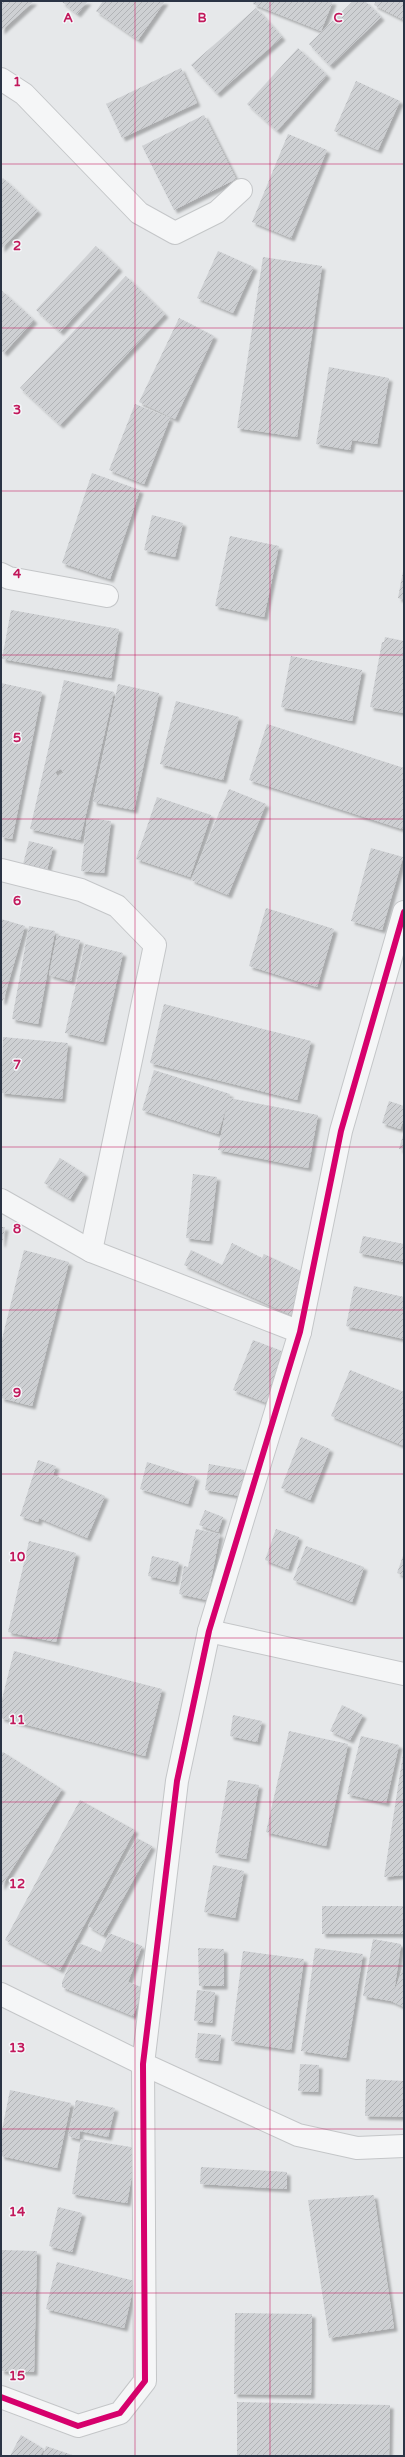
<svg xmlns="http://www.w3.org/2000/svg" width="405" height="2457" viewBox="0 0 405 2457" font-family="'Varela Round',sans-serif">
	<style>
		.building { fill: url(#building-hatch); fill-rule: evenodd; filter: url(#shadow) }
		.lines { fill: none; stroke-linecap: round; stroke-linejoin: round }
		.minor-casing { stroke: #c4c6c8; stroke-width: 24 }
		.minor { stroke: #f5f6f7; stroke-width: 22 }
		.cycleway-casing { stroke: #f4f6f9; stroke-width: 8 }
		.cycleway { stroke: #d6006c; stroke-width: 6 }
		.grid { fill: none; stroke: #c2185b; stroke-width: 1; stroke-opacity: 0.55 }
		.grid-label { font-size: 13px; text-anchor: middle; font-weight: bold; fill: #c2185b; stroke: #f4f6f9; stroke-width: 3; stroke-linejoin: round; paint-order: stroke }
	</style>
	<defs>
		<pattern id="building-hatch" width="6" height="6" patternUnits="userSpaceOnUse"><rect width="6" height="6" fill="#ced0d3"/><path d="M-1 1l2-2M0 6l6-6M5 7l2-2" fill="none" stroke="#b1b3b6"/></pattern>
		<filter id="shadow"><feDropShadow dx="3.5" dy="3.5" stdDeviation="1" flood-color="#0004"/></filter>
	</defs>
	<rect width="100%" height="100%" fill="#e6e8ea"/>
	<g class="building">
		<path d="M1 1H34L1 31Z"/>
		<path d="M61 1H88L77 14Z"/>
		<path d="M103 1H165L138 40 96 11Z"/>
		<path d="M254 1H333L321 31 253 4Z"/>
		<path d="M353 1H365L381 17 330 66 309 44Z"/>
		<path d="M376 1H404V20L374 5Z"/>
		<path d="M256 8 282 37 217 94 191 65Z"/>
		<path d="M298 48 327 75 277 131 247 104Z"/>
		<path d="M181 68 197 103 122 138 106 104Z"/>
		<path d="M356 81 400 101 378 150 334 131Z"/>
		<path d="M204 115 236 179 174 210 142 146Z"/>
		<path d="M288 134 327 150 291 238 252 222Z"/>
		<path d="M3 178 38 211 1 249V180Z"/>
		<path d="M96 246 119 268 60 332 36 310Z"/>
		<path d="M218 251 254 267 233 313 197 298Z"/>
		<path d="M263 257 322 266 297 437 237 428Z"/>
		<path d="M126 276 165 314 60 425 20 388Z"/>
		<path d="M1 290 34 320 4 353 1 350Z"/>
		<path d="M179 318 214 336 175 419 139 402Z"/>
		<path d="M329 367 389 378 377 444 352 440 350 450 316 444Z"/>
		<path d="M135 404 170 418 144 484 109 470Z"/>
		<path d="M92 473 140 490 110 579 62 563Z"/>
		<path d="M152 515 183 523 175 557 144 550Z"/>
		<path d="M230 536 279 546 264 617 215 606Z"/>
		<path d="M404 566V600L398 598Z"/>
		<path d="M11 610 119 629 111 678 2 659Z"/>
		<path d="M385 637 404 641V713L370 707 382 642H384Z"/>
		<path d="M291 656 362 670 352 721 281 707Z"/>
		<path d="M64 680 114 692 80 840 30 829ZM61 769 64 773 58 777 55 772Z"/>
		<path d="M1 683 42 692 12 839 1 837Z"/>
		<path d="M118 684 159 693 134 810 93 802Z"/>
		<path d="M176 701 239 717 223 780 160 764Z"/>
		<path d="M267 724 404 768V821L402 829 249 780Z"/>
		<path d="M229 789 266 804 228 895 191 880Z"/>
		<path d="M157 797 211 815 190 877 136 859Z"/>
		<path d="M87 818 111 821 104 873 81 871Z"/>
		<path d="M29 841 53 847 47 870 23 864Z"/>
		<path d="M371 848 403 857 382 930 351 921Z"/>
		<path d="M266 908 334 929 317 987 249 966Z"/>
		<path d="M1 919 25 926 3 1001H1Z"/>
		<path d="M29 926 55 931 38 1024 12 1019Z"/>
		<path d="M57 935 80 940 71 981 49 975Z"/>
		<path d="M85 944 123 953 103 1042 65 1033Z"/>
		<path d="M164 1004 311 1041 297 1100 150 1063Z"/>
		<path d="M3 1037 68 1043 62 1099 1 1093Z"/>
		<path d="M154 1070 230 1094 229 1098 318 1115 308 1168 218 1150 227 1105 218 1134 142 1110Z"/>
		<path d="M389 1101 404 1106V1119L400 1129 382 1123Z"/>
		<path d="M404 1132V1150L399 1149Z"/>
		<path d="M60 1158 85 1174 70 1199 44 1183Z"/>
		<path d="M193 1174 217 1177 209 1241 186 1238Z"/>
		<path d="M1 1227H5L2 1244 1 1243Z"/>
		<path d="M363 1236 404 1244V1262L359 1253Z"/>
		<path d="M232 1243 262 1258 264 1254 305 1273 295 1294 302 1298 293 1316 184 1265 191 1250 222 1265Z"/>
		<path d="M24 1250 69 1262 32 1406 1 1398V1343Z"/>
		<path d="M354 1286 404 1297V1339L346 1326Z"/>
		<path d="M253 1340 287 1353 267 1403 233 1390Z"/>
		<path d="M350 1370 404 1392V1446L331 1416Z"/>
		<path d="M301 1437 330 1449 310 1500 281 1488Z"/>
		<path d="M38 1460 56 1466 53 1475 105 1496 87 1538 39 1518 38 1522 20 1516Z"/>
		<path d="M147 1462 196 1477 188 1504 140 1489Z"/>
		<path d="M209 1464 244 1470 240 1496 205 1490Z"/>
		<path d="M205 1510 223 1517 218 1532 199 1525Z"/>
		<path d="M196 1529 220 1534 207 1600 179 1594 184 1566 188 1567Z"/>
		<path d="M276 1529 299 1537 288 1569 265 1560Z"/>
		<path d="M29 1541 76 1553 56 1642 8 1632Z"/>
		<path d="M306 1546 364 1567 352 1602 293 1580Z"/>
		<path d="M404 1553V1576L397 1573Z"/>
		<path d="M152 1556 179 1562 175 1582 148 1576Z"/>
		<path d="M14 1651 162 1689 145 1756 1 1718V1703Z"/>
		<path d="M342 1705 363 1715 350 1740 330 1731Z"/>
		<path d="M233 1715 262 1721 257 1742 230 1736Z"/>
		<path d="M289 1731 348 1744 326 1846 266 1832Z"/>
		<path d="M361 1736 399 1745 386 1803 347 1794Z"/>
		<path d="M3 1752 62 1789 1 1887V1754Z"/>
		<path d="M403 1754 404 1875 384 1877Z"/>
		<path d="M228 1780 259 1785 246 1859 215 1853Z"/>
		<path d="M80 1800 135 1830 60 1970 5 1940Z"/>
		<path d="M137 1838 152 1846 103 1935 88 1926Z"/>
		<path d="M213 1865 244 1871 235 1918 204 1912Z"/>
		<rect x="322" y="1906" width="82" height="28"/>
		<path d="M109 1933 142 1946 128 1982 144 1988 133 2016 62 1987V1982L79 1943 101 1952Z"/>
		<path d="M373 1939 401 1944 394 1992 404 1965V2007L391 2001 363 1996Z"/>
		<path d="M198 1948 224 1949V1986H199Z"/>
		<path d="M315 1948 363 1954 346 2058 301 2051Z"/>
		<path d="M243 1951 304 1959 291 2050 231 2041Z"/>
		<path d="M197 1990 215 1992 212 2023 194 2021Z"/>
		<path d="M198 2033 221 2035 218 2061 195 2058Z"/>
		<path d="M300 2064 319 2065 318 2092 298 2091Z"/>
		<path d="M366 2079 404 2081V2117L365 2116Z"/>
		<path d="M10 2090 71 2103 57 2168 1 2156V2135Z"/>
		<path d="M76 2100 115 2108 108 2137 80 2131 79 2139 68 2136Z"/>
		<path d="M81 2139 137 2148 127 2203 72 2194Z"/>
		<path d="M201 2167 287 2172V2189L200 2184Z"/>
		<path d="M374 2195 394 2328 329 2338 308 2200Z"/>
		<path d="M58 2207 82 2213 72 2252 49 2246Z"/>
		<path d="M1 2250 37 2251 34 2372 1 2371Z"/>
		<path d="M57 2262 135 2281 124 2328 46 2309Z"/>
		<path d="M235 2313 312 2314 311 2395 234 2394Z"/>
		<path d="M237 2402 390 2405 389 2456H237Z"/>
		<path d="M21 2435 44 2449 40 2456H10Z"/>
		<path d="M46 2446 75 2456H43Z"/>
	</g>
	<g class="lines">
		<g class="minor-casing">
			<g id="minor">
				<path d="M1 79 24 94 139 213 175 233 217 212 241 190"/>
				<path d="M1 574 9 578 107 596"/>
				<path d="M1 870 81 890 117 906 155 945 91 1251"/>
				<path d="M1 1200 91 1251 300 1332"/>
				<path d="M209 1631 404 1674"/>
				<path d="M1 1994 143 2064 298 2135 357 2148 404 2146"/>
				<path d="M1 2397 78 2426 120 2413 145 2381 143 2064 177 1781 209 1631 300 1332 341 1131 404 912"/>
			</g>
		</g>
		<use href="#minor" class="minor"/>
		<g class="cycleway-casing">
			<path id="cycleway" d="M1 2397 78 2426 120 2413 145 2381 143 2064 177 1781 209 1631 300 1332 341 1131 404 912"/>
		</g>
		<use href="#cycleway" class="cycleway"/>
	</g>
	<path class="grid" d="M135 1V2456M270 1V2456M1 164H404M1 328H404M1 491H404M1 655H404M1 819H404M1 983H404M1 1147H404M1 1310H404M1 1474H404M1 1638H404M1 1802H404M1 1966H404M1 2129H404M1 2293H404"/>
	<g class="grid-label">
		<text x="68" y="22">A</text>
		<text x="202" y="22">B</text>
		<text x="338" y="22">C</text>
		<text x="17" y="86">1</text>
		<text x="17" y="250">2</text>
		<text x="17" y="414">3</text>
		<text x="17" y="578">4</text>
		<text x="17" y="742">5</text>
		<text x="17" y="905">6</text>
		<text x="17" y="1069">7</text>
		<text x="17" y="1233">8</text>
		<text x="17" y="1397">9</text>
		<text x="17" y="1561">10</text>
		<text x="17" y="1724">11</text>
		<text x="17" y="1888">12</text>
		<text x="17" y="2052">13</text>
		<text x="17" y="2216">14</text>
		<text x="17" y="2380">15</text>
	</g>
	<rect width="405" height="2457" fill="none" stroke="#2b3445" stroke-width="4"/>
</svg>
